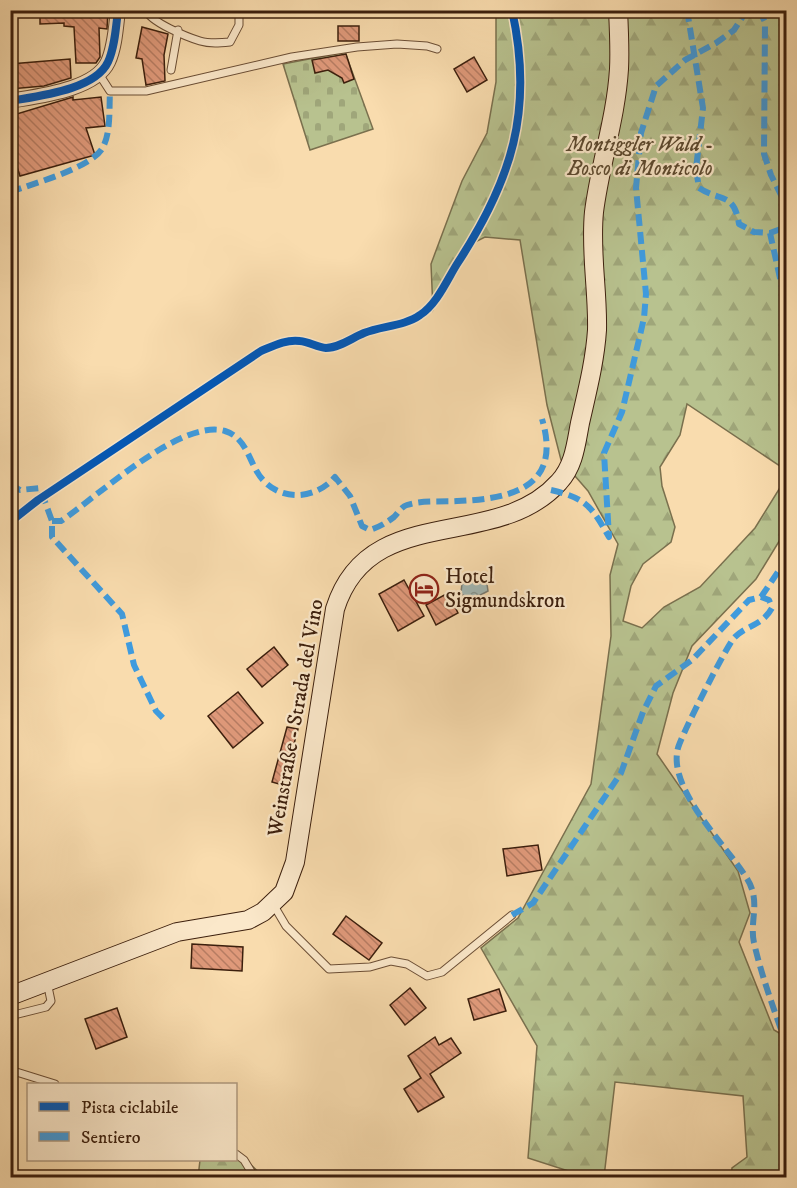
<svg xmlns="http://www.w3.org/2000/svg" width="797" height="1188" viewBox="0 0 797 1188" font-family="'IM FELL DW Pica',serif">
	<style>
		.forest { fill: url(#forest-firs); stroke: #7a704e; stroke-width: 1.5 }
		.cemetery { fill: url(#cemetery-stones); stroke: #7a704e; stroke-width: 1.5 }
		.water { fill: url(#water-ripples); stroke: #7a7b72; stroke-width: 1.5 }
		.building { fill: url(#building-back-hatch); stroke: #3c1f0d; stroke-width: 1.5 }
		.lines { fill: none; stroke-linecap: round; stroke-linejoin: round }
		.service-casing { stroke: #6b4e35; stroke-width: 9 }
		.minor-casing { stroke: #6b4e35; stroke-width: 16 }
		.secondary-casing { stroke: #3c1f0d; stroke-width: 20 }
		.service { stroke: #fbe8ca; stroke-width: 7 }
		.minor { stroke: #fbe8ca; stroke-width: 14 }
		.secondary { stroke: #fbe8ca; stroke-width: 18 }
		.quiet { stroke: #3f9bde; stroke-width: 6; stroke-dasharray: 12 6; stroke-linecap: butt }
		.cycleway-casing { stroke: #fbe8ca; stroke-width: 11 }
		.cycleway { stroke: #0057b8; stroke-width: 8 }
		.labels { text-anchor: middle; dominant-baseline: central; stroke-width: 4.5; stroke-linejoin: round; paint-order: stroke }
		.park-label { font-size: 21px; font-style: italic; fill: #5b482e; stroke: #fbe8ca }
		.poi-label { font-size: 21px; fill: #3c1f0d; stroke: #fbe8ca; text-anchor: start }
		.street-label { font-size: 21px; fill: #3c1f0d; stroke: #fbe8ca }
	</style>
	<defs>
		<pattern id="forest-firs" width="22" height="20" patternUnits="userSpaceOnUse" patternTransform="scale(1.5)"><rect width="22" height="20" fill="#b8c28f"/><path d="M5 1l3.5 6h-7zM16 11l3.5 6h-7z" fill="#9fa67a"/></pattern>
		<pattern id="cemetery-stones" width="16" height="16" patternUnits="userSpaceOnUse" patternTransform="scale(1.5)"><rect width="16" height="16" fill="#b8c28f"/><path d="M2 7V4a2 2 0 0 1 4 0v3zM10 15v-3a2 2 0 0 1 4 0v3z" fill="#9fa67a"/></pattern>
		<pattern id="water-ripples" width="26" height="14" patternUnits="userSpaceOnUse" patternTransform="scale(1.5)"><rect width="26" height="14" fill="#a3b9b6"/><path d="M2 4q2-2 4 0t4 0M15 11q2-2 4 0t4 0" fill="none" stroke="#869692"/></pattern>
		<pattern id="building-back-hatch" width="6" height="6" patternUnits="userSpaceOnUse" patternTransform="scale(1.5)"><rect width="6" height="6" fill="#df997a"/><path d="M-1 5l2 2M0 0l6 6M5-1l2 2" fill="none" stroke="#b67c62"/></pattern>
	</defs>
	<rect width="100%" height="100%" fill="#f9dcae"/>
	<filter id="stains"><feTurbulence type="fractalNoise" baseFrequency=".00333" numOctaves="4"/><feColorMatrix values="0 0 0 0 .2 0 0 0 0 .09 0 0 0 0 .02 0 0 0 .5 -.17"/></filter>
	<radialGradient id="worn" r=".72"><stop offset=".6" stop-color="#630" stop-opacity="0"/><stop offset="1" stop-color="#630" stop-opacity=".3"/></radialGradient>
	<g class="forest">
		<path d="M498 11H786V470L687 404 680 435 660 467 662 486 675 527 671 542 643 564 631 586 623 621 642 628 664 607 700 587 755 528 786 478V530L756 579 692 646 673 693 657 754 738 871 750 913 739 942 774 1030 786 1037V1177H731L732 1168 747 1157 743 1096 615 1082 604 1177H587L528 1158 537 1046 481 948 518 918 591 784 611 636 610 575 618 544 588 491 561 460 547 405 520 240 485 237 473 243 433 310 431 264 462 181 487 133 496 82V15Z"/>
		<path d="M236 1151 264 1177 198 1178 200 1160H236Z"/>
	</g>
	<path class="cemetery" d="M345 52 373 129 310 150 283 64Z"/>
	<path class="water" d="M474 580 487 584 488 591 469 601 461 593 462 583Z"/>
	<g class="building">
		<path d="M40 10H108L107 29 99 28 100 57 96 63H76L74 27 64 26V23L40 24Z"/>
		<rect x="338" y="26" width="21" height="15"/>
		<path d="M142 27 168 34 164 55 165 81 146 85 142 59 136 58Z"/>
		<path d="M346 54 354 79 344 83 342 78 328 70 315 73 312 60Z"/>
		<path d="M474 57 487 80 467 92 454 69Z"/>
		<path d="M70 59 71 78 44 86 10 89V64Z"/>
		<path d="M73 97V100L101 97 105 126 86 128 95 155 20 176 15 161H10V116Z"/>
		<path d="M404 580 424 616 398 631 379 594Z"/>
		<path d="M448 593 458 613 436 625 426 605Z"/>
		<path d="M274 647 288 665 262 687 247 669Z"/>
		<path d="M238 692 263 723 233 748 208 716Z"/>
		<path d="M287 727 298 729 283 785 272 782Z"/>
		<path d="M538 845 542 870 507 876 503 849Z"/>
		<path d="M346 916 382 943 369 960 333 934Z"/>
		<path d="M192 944 243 947 242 971 191 968Z"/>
		<path d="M410 988 426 1008 405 1025 390 1005Z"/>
		<path d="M499 989 506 1011 474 1020 468 999Z"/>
		<path d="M117 1008 127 1037 96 1049 85 1019Z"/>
		<path d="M435 1037 439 1045 451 1038 461 1053 430 1074 444 1097 418 1112 404 1089 421 1078 408 1056Z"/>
	</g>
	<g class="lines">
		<g class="service-casing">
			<g id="service">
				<path d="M146 10C150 22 187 37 200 41 210 44 220 43 230 42L239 25V10"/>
				<path d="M171 70 178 30"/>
				<path d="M99 74 110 91H146L292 57 357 47 397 44 427 46 437 49"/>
				<path d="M273 904 286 926 329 969 370 967 391 961 407 964 427 976 442 972 512 915"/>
				<path d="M10 1016 46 1007 51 1001 47 982"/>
				<path d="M10 1070 55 1084"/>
				<path d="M236 1154 244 1160 255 1178"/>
			</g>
		</g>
		<g class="minor-casing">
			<path id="minor" d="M10 101C38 96 95 90 108 62 115 47 116 26 118 10"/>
		</g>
		<g class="secondary-casing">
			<path id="secondary" d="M10 996 177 932 248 920 263 912 284 892 295 862 335 609C369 500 496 553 559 482 574 466 576 444 580 423 587 392 595 361 597 330 598 290 590 252 594 212 600 164 616 118 619 69 620 50 619 30 618 10"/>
		</g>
		<use href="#service" class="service"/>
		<use href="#minor" class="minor"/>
		<use href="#secondary" class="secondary"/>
		<g class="quiet">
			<path d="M687 10 703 108 696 169 699 188C721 202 734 192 739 224L754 232 770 233 786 305"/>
			<path d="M759 10 765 22 764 154 771 175 786 205"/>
			<path d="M10 192C32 184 94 167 103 147 111 132 109 108 110 91"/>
			<path d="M770 233 786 227"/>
			<path d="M10 484 20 490 40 488 52 521V537L122 614 134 665 156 711 165 720"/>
			<path d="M551 490C586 498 592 507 609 537L604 453 622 412 644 318 646 294 636 188 641 133 656 86 685 60 716 43 734 30 747 10"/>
			<path d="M52 521H61C97 497 181 418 225 431 248 438 249 465 263 480 283 502 316 499 335 477L350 496 362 526 370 530C379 527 386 523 394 517 398 513 401 507 407 505 422 500 442 502 457 501 514 499 562 486 542 419"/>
			<path d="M761 597 786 560"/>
			<path d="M512 915 533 903 621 773 643 712 656 686 692 660 749 600 761 597 769 600 772 608C762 626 746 625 734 638 726 647 681 736 678 748 667 789 726 845 746 877 762 901 749 920 754 943 762 977 774 1010 786 1043"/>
		</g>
		<g class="cycleway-casing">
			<g id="cycleway">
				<path d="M10 101C38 96 95 90 108 62 115 47 116 26 118 10"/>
				<path d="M10 522 38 500 261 351C273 346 286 339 300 341 309 342 317 347 326 348 339 348 352 338 364 333 381 326 405 326 420 315 437 304 447 280 457 264 512 180 534 110 512 10"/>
			</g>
		</g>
		<use href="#cycleway" class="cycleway"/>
	</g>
	<defs>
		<g id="hotel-ring" transform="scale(1.5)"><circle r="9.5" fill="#fbe8ca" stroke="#8f2418" stroke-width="1.5"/><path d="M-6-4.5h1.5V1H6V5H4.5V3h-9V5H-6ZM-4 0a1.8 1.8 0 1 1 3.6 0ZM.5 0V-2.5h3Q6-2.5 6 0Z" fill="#8f2418"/></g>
	</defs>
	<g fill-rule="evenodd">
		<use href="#hotel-ring" x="424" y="589"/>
	</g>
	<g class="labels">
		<g class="park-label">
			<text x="640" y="145">Montiggler Wald -<tspan x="640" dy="24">Bosco di Monticolo</tspan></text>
		</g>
		<g class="poi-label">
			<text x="445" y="577">Hotel<tspan x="445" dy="24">Sigmundskron</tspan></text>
		</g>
		<g class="street-label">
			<text transform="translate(296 718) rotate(-80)">Weinstraße - Strada del Vino</text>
		</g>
	</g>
	<rect width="797" height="1188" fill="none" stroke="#f9dcae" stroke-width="36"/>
	<rect x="12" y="12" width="773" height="1164" fill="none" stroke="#3c1f0d" stroke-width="3"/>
	<rect x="18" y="18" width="761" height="1152" fill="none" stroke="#3c1f0d" stroke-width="1.5"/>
	<rect x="27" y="1083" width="210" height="78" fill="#fbe8ca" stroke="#af987e" stroke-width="1.5"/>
	<rect x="39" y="1102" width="30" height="9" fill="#0057b8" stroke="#af987e" stroke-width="1.5"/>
	<text x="81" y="1113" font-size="18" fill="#3c1f0d">Pista ciclabile</text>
	<rect x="39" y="1132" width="30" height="9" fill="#3f9bde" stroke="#af987e" stroke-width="1.5"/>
	<text x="81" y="1143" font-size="18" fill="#3c1f0d">Sentiero</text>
	<rect width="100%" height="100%" filter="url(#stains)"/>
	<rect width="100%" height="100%" fill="url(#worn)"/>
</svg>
